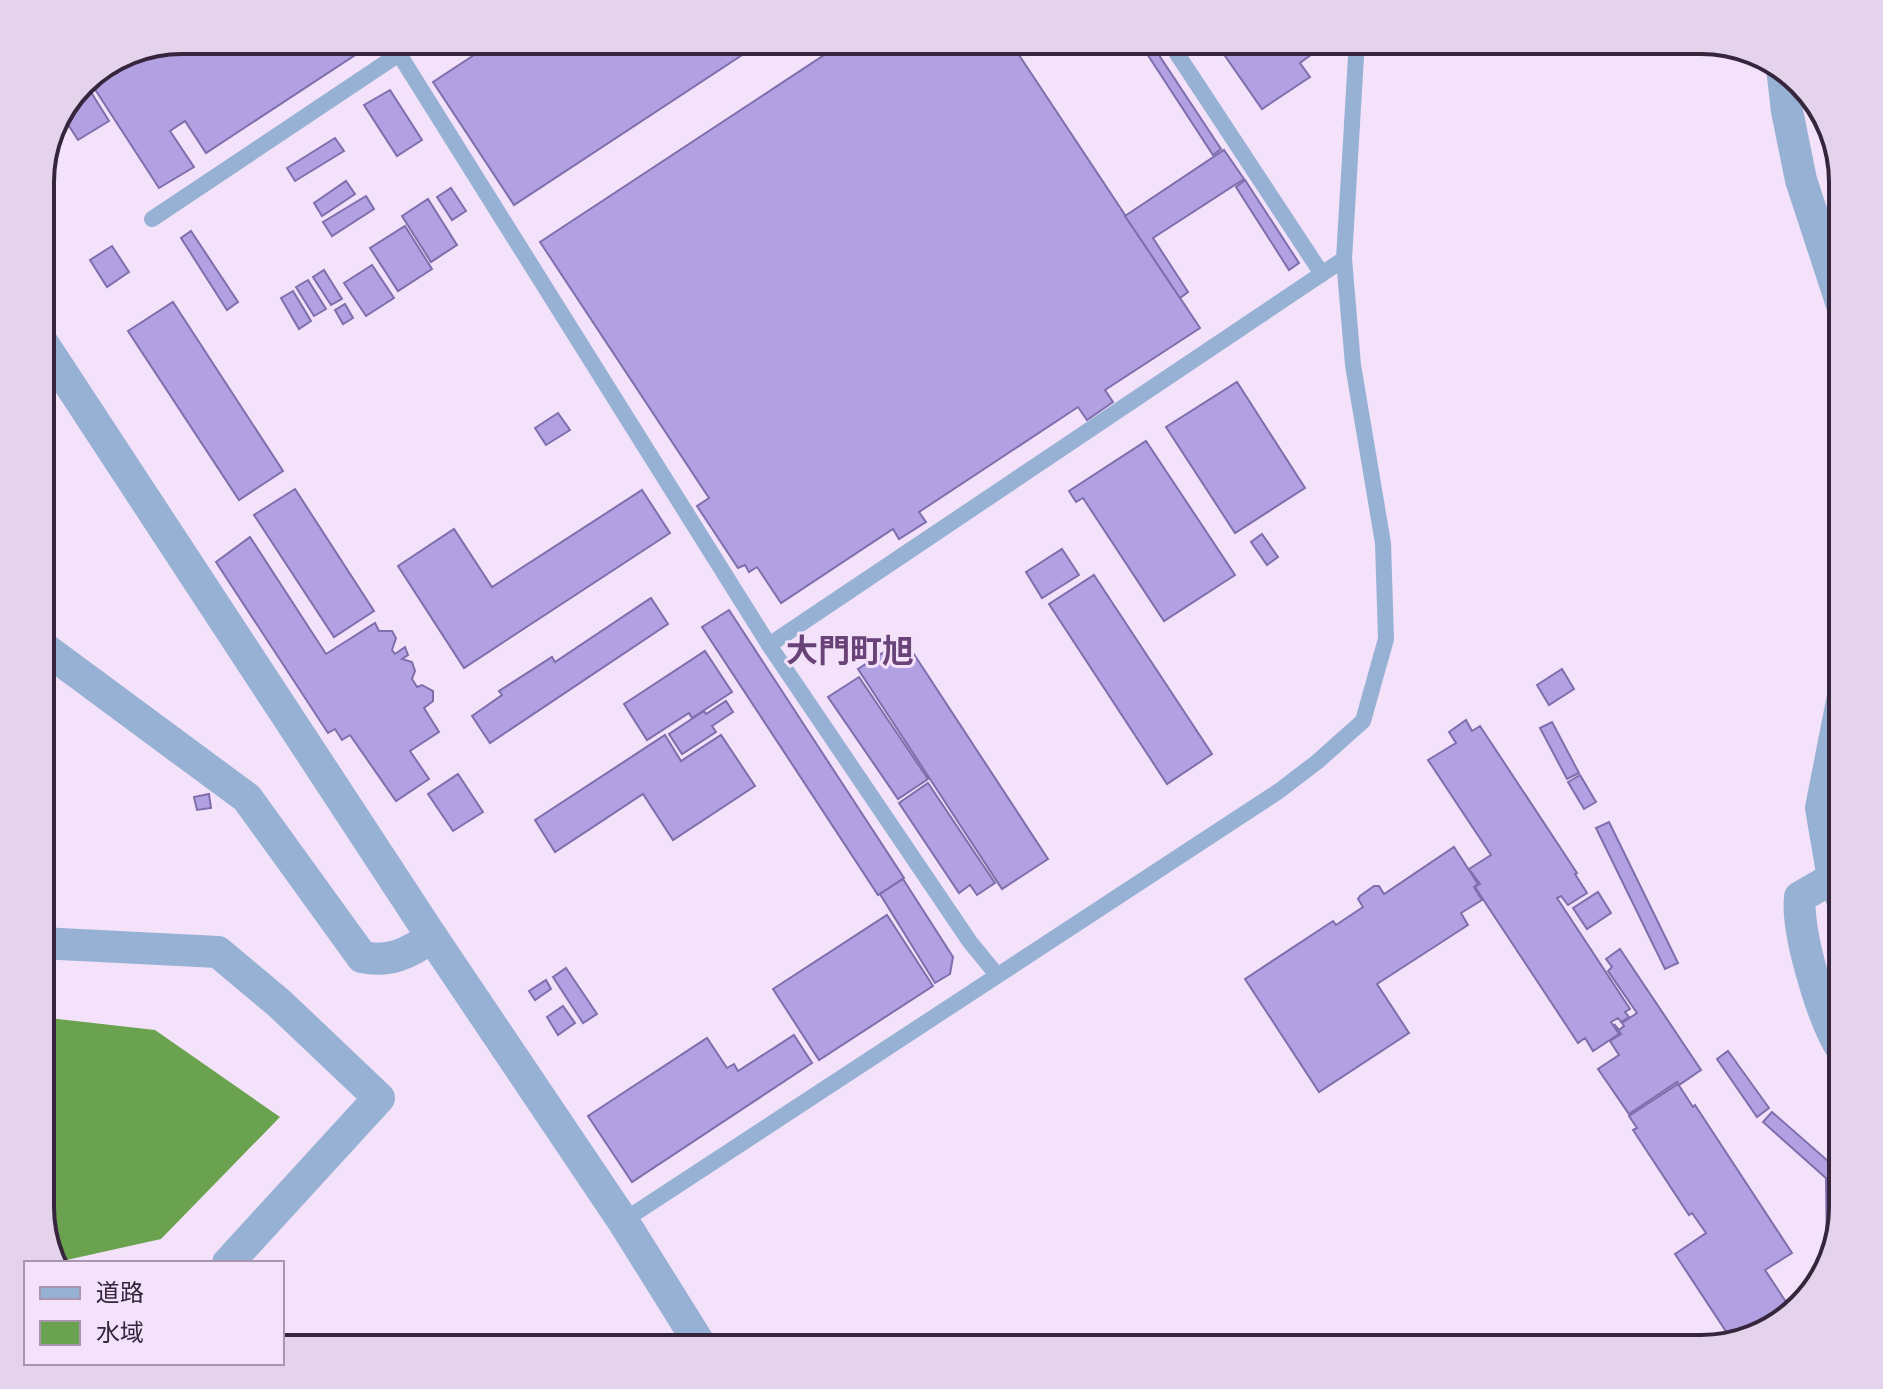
<svg xmlns="http://www.w3.org/2000/svg" width="1883" height="1389" viewBox="0 0 1883 1389" font-family="Barlow,'Noto Sans JP',sans-serif">
	<style>
		.water { fill: #6ba24f }
		.building { fill: #b2a1e2; stroke: #7f6eac; stroke-width: 2 }
		.lines { fill: none; stroke-linecap: round; stroke-linejoin: round }
		.service { stroke: #97b1d4; stroke-width: 16 }
		.minor { stroke: #97b1d4; stroke-width: 32 }
		.labels { text-anchor: middle; dominant-baseline: central; stroke-width: 6; stroke-linejoin: round; paint-order: stroke }
		.quarter-label { font-size: 32px; font-weight: bold; fill: #694378; stroke: #f3e2fa }
		.rim { fill: none; stroke: #36253c; stroke-width: 4 }
	</style>
	<rect width="100%" height="100%" fill="#f3e2fa"/>
	<path class="water" d="M40 1017 155 1030 280 1117 161 1239 53 1263 40 1216Z"/>
	<g class="building">
		<path d="M182 40H378L206 153 185 121 170 131 194 167 159 188 87 77Z"/>
		<path d="M497 40H765L514 205 433 82Z"/>
		<path d="M847 40H1009L1200 328 1105 390 1113 402 1087 420 1078 407 919 512 926 522 899 539 893 529 781 603 757 567 749 572 745 565 738 568 697 506 709 498 540 242Z"/>
		<path d="M1138 40H1149L1221 149 1213 155Z"/>
		<path d="M1214 40H1327V43L1300 63 1310 77 1262 109Z"/>
		<path d="M84 81 109 121 78 140 60 112Z"/>
		<path d="M390 90 422 140 397 156 364 105Z"/>
		<path d="M335 138 344 151 295 181 287 168Z"/>
		<path d="M1224 150 1244 179 1153 238 1188 292 1180 298 1125 216Z"/>
		<path d="M1245 180 1299 263 1289 270 1236 187Z"/>
		<path d="M346 181 355 194 322 216 314 203Z"/>
		<path d="M451 188 466 211 452 220 437 197Z"/>
		<path d="M366 196 374 209 332 236 323 222Z"/>
		<path d="M428 199 457 245 431 262 402 216Z"/>
		<path d="M405 226 432 269 398 291 370 248Z"/>
		<path d="M191 231 238 302 227 310 181 238Z"/>
		<path d="M112 246 129 272 107 287 90 260Z"/>
		<path d="M372 265 394 298 366 316 344 283Z"/>
		<path d="M324 270 342 299 331 305 313 277Z"/>
		<path d="M308 280 326 309 314 316 296 287Z"/>
		<path d="M293 291 311 321 299 329 281 298Z"/>
		<path d="M173 302 283 471 239 500 128 331Z"/>
		<path d="M345 304 353 318 343 324 335 310Z"/>
		<path d="M1237 382 1305 488 1235 533 1166 427Z"/>
		<path d="M558 413 570 430 546 445 535 428Z"/>
		<path d="M1146 441 1235 575 1164 621 1083 498 1076 502 1069 491Z"/>
		<path d="M295 489 374 611 334 637 254 515Z"/>
		<path d="M642 490 670 533 464 668 398 566 454 529 492 587Z"/>
		<path d="M1262 534 1278 557 1267 565 1251 542Z"/>
		<path d="M250 537 326 654 375 623 379 631H392L396 638 392 650 395 654 405 647 408 655 402 659 412 662 415 671 412 679 417 687 422 685 433 691V701L424 708 439 732 410 751 429 779 396 801 350 735 342 740 335 729 328 733 216 562Z"/>
		<path d="M1062 549 1079 575 1042 598 1026 572Z"/>
		<path d="M1094 575 1212 754 1167 784 1049 604Z"/>
		<path d="M651 598 668 624 490 743 472 716 502 695 499 691 552 657 555 662Z"/>
		<path d="M729 610 904 878 878 895 702 627Z"/>
		<path d="M904 639 1048 859 1002 889 858 669Z"/>
		<path d="M705 651 732 692 692 718 689 713 647 740 624 704Z"/>
		<path d="M1562 669 1574 689 1549 705 1537 685Z"/>
		<path d="M859 677 928 779 898 799 828 697Z"/>
		<path d="M726 701 733 712 712 726 716 732 682 754 669 734 704 711 706 714Z"/>
		<path d="M1466 720 1472 731 1480 726 1577 873 1575 874 1587 893 1568 905 1561 896 1557 898 1630 1009 1625 1012 1629 1017 1621 1022 1618 1018 1611 1022 1619 1034 1593 1051 1585 1038 1578 1043 1475 887 1480 884 1469 869 1491 855 1428 760 1456 743 1449 732Z"/>
		<path d="M1552 722 1579 773 1567 779 1540 728Z"/>
		<path d="M665 735 681 761 721 735 755 786 673 840 643 794 555 852 535 820Z"/>
		<path d="M458 774 483 812 453 831 428 794Z"/>
		<path d="M1580 775 1596 802 1584 809 1568 782Z"/>
		<path d="M928 783 995 883 977 895 970 885 959 893 899 803Z"/>
		<path d="M209 794 211 808 197 810 194 797Z"/>
		<path d="M1609 822 1678 963 1665 969 1596 828Z"/>
		<path d="M1454 847 1478 884 1474 887 1482 900 1461 913 1468 925 1377 984 1409 1033 1319 1092 1245 979 1333 921 1336 925 1363 907 1358 899 1360 896 1374 886H1379L1384 894Z"/>
		<path d="M903 879 953 957 950 974 935 983 880 894Z"/>
		<path d="M1598 892 1611 913 1587 929 1573 908Z"/>
		<path d="M887 915 933 986 819 1060 773 989Z"/>
		<path d="M1620 949 1701 1070 1679 1085 1677 1082 1629 1114 1598 1069 1619 1055 1610 1041 1621 1034 1614 1024 1619 1030 1624 1026 1622 1023 1637 1013 1608 971 1612 967 1606 959Z"/>
		<path d="M566 968 597 1014 583 1023 553 977Z"/>
		<path d="M546 980 551 989 535 1000 529 991Z"/>
		<path d="M563 1006 575 1023 558 1035 547 1017Z"/>
		<path d="M794 1035 812 1063 632 1182 588 1116 707 1038 727 1068 734 1064 738 1071Z"/>
		<path d="M1728 1051 1769 1108 1757 1117 1717 1059Z"/>
		<path d="M1678 1084 1693 1107 1695 1105 1792 1253 1765 1270 1792 1311 1763 1335 1733 1342 1675 1254 1706 1233 1692 1213 1689 1215 1633 1130 1637 1128 1629 1116Z"/>
		<path d="M1772 1112 1836 1168 1827 1179 1763 1122Z"/>
		<path d="M1826 1180H1843L1842 1209 1827 1254Z"/>
	</g>
	<g class="lines">
		<g class="service">
			<path d="M421 40 399 54 769 645 970 942 997 975"/>
			<path d="M1168 40 1322 274"/>
			<path d="M152 219 399 54"/>
			<path d="M769 645 1344 259"/>
			<path d="M623 1221 1279 791 1317 762 1363 721 1386 639 1383 543 1353 365 1344 259 1357 40"/>
		</g>
		<g class="minor">
			<path d="M1782 68 1787 111 1801 180 1843 308"/>
			<path d="M40 339 432 937 623 1221 703 1349"/>
			<path d="M40 645 247 798 362 957C390 963 409 953 432 937"/>
			<path d="M1843 696 1821 808 1833 878 1843 901"/>
			<path d="M1833 878 1800 897C1796 931 1823 1022 1843 1051"/>
			<path d="M40 943 218 952 280 1004 379 1098 228 1263"/>
		</g>
	</g>
	<g class="labels">
		<g class="quarter-label">
			<text x="850" y="649">大門町旭</text>
		</g>
	</g>
	<path d="M0 0H1883V1389H0ZM182 54H1701A128 128 0 0 1 1829 182V1207A128 128 0 0 1 1701 1335H182A128 128 0 0 1 54 1207V182A128 128 0 0 1 182 54Z" fill="#e4d3eb" fill-rule="evenodd"/>
	<path class="rim" d="M182 54H1701A128 128 0 0 1 1829 182V1207A128 128 0 0 1 1701 1335H182A128 128 0 0 1 54 1207V182A128 128 0 0 1 182 54Z"/>
	<rect x="24" y="1261" width="260" height="104" fill="#f3e2fa" stroke="#a796ae" stroke-width="2"/>
	<rect x="40" y="1287" width="40" height="12" fill="#97b1d4" stroke="#a796ae" stroke-width="2"/>
	<text x="96" y="1301" font-size="24" fill="#36253c">道路</text>
	<rect x="40" y="1321" width="40" height="24" fill="#6ba24f" stroke="#a796ae" stroke-width="2"/>
	<text x="96" y="1341" font-size="24" fill="#36253c">水域</text>
</svg>
